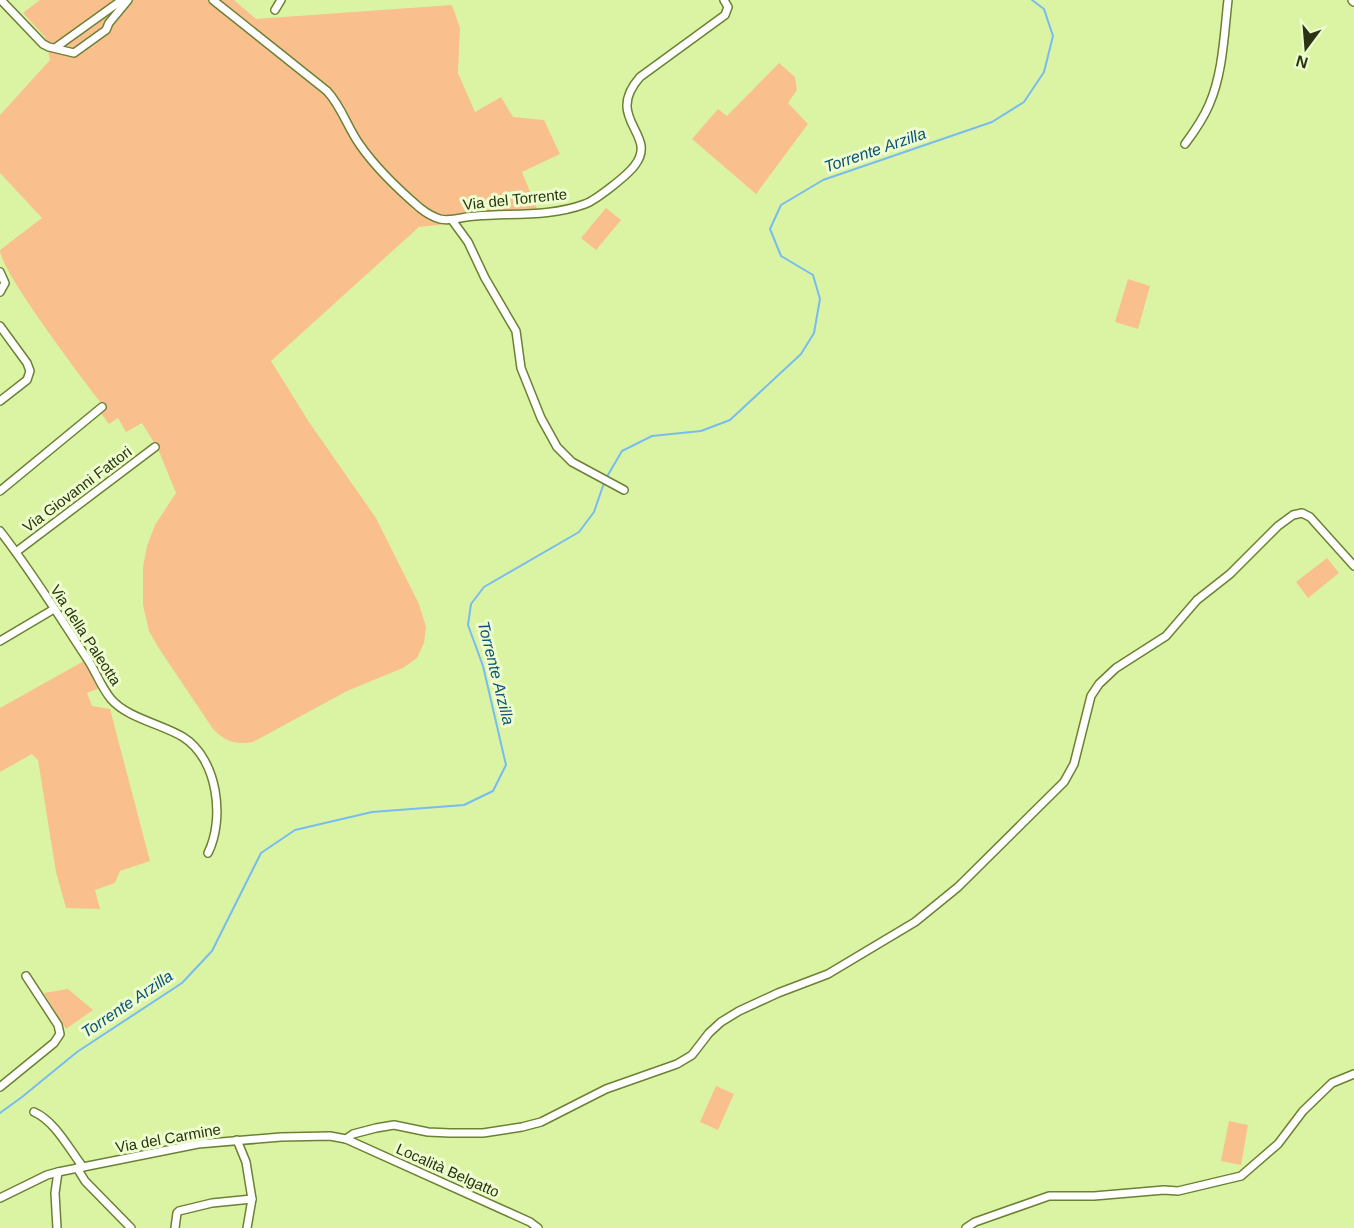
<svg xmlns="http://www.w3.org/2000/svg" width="1354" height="1228" viewBox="0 0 1354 1228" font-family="Arial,sans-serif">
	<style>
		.green { fill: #f9c08e }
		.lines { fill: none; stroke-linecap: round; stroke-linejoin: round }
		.stream { stroke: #77bcf1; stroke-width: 2 }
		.street-casing { stroke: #6c8133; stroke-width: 10 }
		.secondary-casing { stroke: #6c8133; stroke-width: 12 }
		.street { stroke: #fff; stroke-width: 7 }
		.secondary { stroke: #fff; stroke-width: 9 }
		.labels { text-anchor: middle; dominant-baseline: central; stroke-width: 6; stroke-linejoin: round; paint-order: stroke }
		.street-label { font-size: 15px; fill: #2a3312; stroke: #edfdcd }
		.water-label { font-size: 16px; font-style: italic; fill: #0a527d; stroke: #edfdcd }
	</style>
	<rect width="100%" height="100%" fill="#dbf4a3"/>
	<g class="green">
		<path d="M40 0H234L256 19 452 5 460 28 458 73 475 112 501 97 513 117 544 120 560 154 522 172 538 211 473 213 450 217 449 224 419 227 271 361 309 422 376 518 419 604 426 627 424 643 417 658 403 668 347 691 253 742C235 745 226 742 213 729L158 647 149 631 143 605V567L147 546 155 525 176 493 158 449 142 423 126 432 118 418 109 424 100 412 105 408C87 385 0 271 0 250L42 218 0 173V115L50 60 45 37 23 13Z"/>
		<path d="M779 63 795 77 797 90 788 103 808 124 756 194 692 139 718 109 727 116Z"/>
		<path d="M606 208 621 220 596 250 581 238Z"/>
		<path d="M1128 279 1150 286 1138 329 1115 322Z"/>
		<path d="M1327 558 1339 573 1308 598 1296 582Z"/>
		<path d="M84 661 100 688 87 693 92 706 110 709 150 861 120 871 115 883 95 890 100 909 66 908 56 872 38 760 32 754 0 772V708Z"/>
		<path d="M68 989 93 1010 66 1029 44 993Z"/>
		<path d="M716 1086 734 1094 718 1130 700 1122Z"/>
		<path d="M1229 1121 1248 1125 1241 1165 1221 1161Z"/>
	</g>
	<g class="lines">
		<path class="stream" d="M0 1113 22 1097 77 1052 182 983 212 951 261 853 295 830 372 812 464 805 493 791 506 765 483 666 468 625 471 604 484 587 579 532 594 512 605 480 622 451 652 436 701 431 730 420 801 354 814 333 820 299 813 275 781 256 770 229 781 205 823 180 992 122 1024 102 1044 72 1053 36 1044 9 1032 0"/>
		<g class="street-casing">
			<g id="street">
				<path d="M1 0 43 44 49 47 74 53 106 30 109 23 128 0"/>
				<path d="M213 0 327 91C342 107 347 127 360 145 376 168 399 190 420 208 425 212 433 217 440 219 452 222 464 216 476 216 513 213 550 217 585 204 596 200 628 175 635 165 659 134 603 119 640 77L725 15 728 7 724 0"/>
				<path d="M275 10 281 0"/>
				<path d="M55 48 122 0"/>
				<path d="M1185 144C1194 132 1203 119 1209 105 1223 73 1224 35 1228 0"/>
				<path d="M452 220 468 242 485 278 516 331 521 368 541 418 557 447 572 462 624 490"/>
				<path d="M0 272 5 283 0 292"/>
				<path d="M0 326 27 363 30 371 27 380 0 401"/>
				<path d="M0 491 102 407"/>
				<path d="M0 531C32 572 59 616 88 660 96 672 101 687 111 699 127 718 162 724 183 737 218 759 225 819 208 853"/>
				<path d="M16 552 155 447"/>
				<path d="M0 641 54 609"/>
				<path d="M0 1087 54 1043 60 1034 58 1025 26 976"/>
				<path d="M34 1112C55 1121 69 1149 83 1167"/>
				<path d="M346 1139 353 1134 376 1128 394 1125 428 1132 450 1133H483L522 1127 541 1122 606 1089 677 1064 692 1055 709 1033 721 1022 739 1011 778 993 828 974 915 922 958 887 1064 782 1074 764 1091 696 1099 684 1116 668 1166 636 1197 600 1230 574 1278 526 1293 515 1302 513 1310 517 1354 566"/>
				<path d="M237 1140 246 1162 252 1199 247 1228"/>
				<path d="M77 1168 85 1181 131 1228"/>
				<path d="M0 1198 47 1175 58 1172 198 1144 281 1137 330 1136 346 1139 530 1222 538 1228"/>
				<path d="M57 1228 55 1193 58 1172"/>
				<path d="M175 1228 177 1213 179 1211 212 1203 252 1199"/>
				<path d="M966 1228 975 1222 1049 1196H1094L1164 1190 1178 1191 1241 1176 1278 1144 1303 1111 1332 1083 1354 1074"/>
			</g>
		</g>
		<g class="secondary-casing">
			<path id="secondary" d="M1353 0 1354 1"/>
		</g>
		<use href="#street" class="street"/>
		<use href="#secondary" class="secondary"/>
	</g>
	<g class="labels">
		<g class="street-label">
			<text transform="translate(515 199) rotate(-6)">Via del Torrente</text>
			<text transform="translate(77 489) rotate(-37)">Via Giovanni Fattori</text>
			<text transform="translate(86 635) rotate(57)">Via della Paleotta</text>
			<text transform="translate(168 1138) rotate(-10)">Via del Carmine</text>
			<text transform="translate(448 1170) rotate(24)">Località Belgatto</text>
		</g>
		<g class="water-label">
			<text transform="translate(875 150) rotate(-19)">Torrente Arzilla</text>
			<text transform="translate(496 673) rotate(76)">Torrente Arzilla</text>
			<text transform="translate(127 1004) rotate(-34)">Torrente Arzilla</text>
		</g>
	</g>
	<g transform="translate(1306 48) rotate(196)" stroke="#edfdcd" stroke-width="4.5" paint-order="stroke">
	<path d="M0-4.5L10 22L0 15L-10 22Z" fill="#2a3312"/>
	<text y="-9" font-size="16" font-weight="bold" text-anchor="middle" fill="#2a3312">N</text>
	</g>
</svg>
